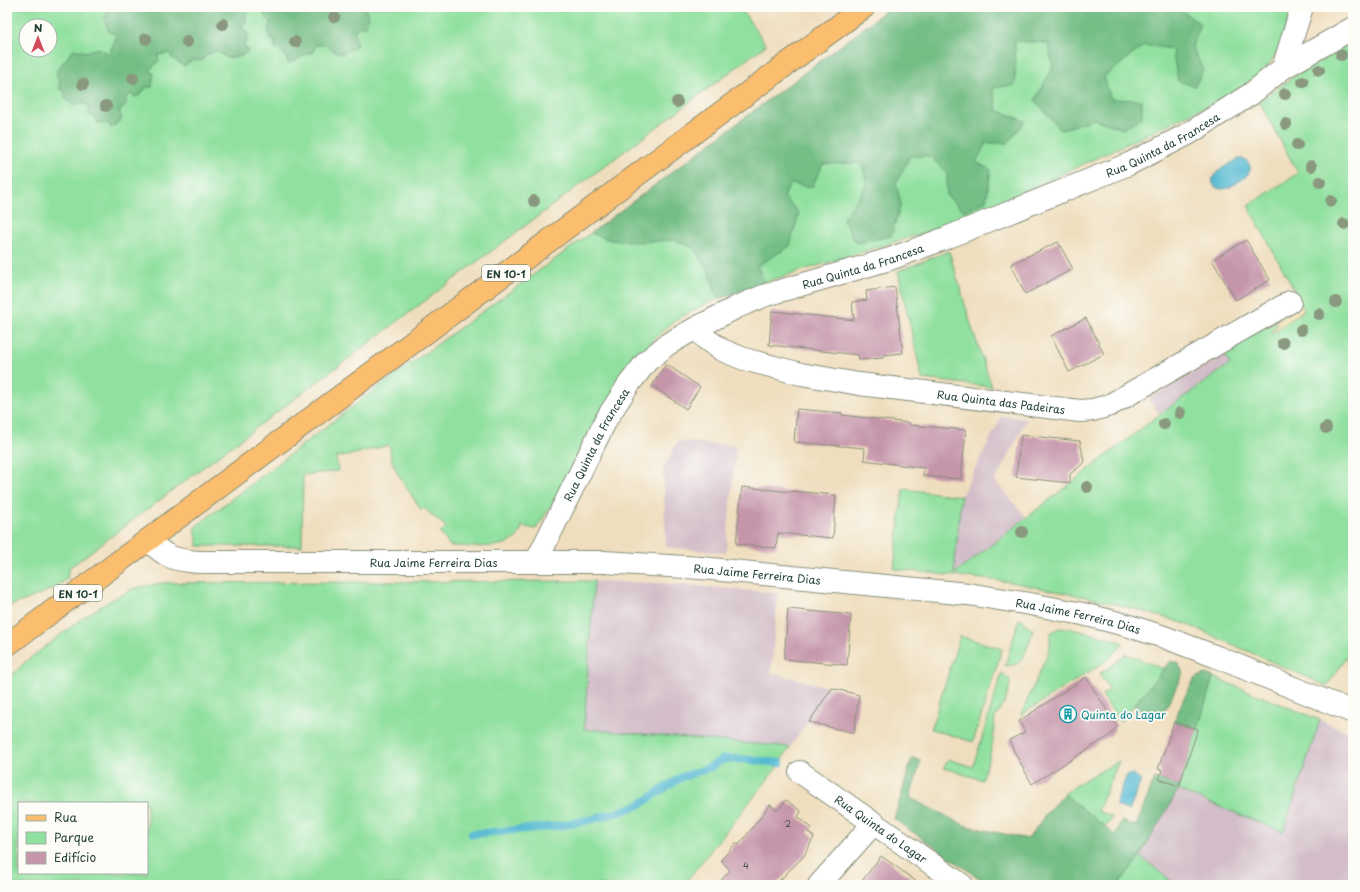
<svg xmlns="http://www.w3.org/2000/svg" width="1360" height="892" viewBox="0 0 1360 892" font-family="'Playpen Sans',sans-serif">
	<style>
		.industrial { fill: #d2bdc8 }
		.green { fill: #90e09f; stroke: #588e6a; fill-rule: evenodd }
		.forest { fill: #74be86; stroke: #4a7e5d }
		.sand { fill: #eeda9e; stroke: #868c69 }
		.water { fill: #54b9d2; stroke: #3a7b83 }
		.lines { fill: none; stroke-linecap: round; stroke-linejoin: round }
		.stream { stroke: #54b9d2; stroke-width: 8 }
		.building { fill: #c595aa }
		.minor-casing { stroke: #878e79; stroke-width: 24 }
		.tertiary-casing { stroke: #878e79; stroke-width: 24 }
		.primary-casing { stroke: #878e79; stroke-width: 24 }
		.minor { stroke: #fff; stroke-width: 22 }
		.tertiary { stroke: #fff; stroke-width: 22 }
		.primary { stroke: #fbbe6e; stroke-width: 22 }
		.tree { fill: #89987e }
		.labels { text-anchor: middle; dominant-baseline: central; stroke-width: 3.5; stroke-linejoin: round; paint-order: stroke }
		.number-label { font-size: 9px; fill: #485352 }
		.shield { fill: #fdfcf7; stroke: #62766e; stroke-width: 1 }
		.shield-label { font-size: 10px; font-weight: bold; fill: #1f3d34 }
		.street-label { font-size: 11px; fill: #1f3d34; stroke: #fdfcf7 }
		.culture-label { font-size: 11px; fill: #0d838f; stroke: #fdfcf7; text-anchor: start }
	</style>
	<rect width="100%" height="100%" fill="#fdfcf7"/>
	<filter id="ink" filterUnits="userSpaceOnUse"><feTurbulence type="fractalNoise" baseFrequency=".025" numOctaves="2"/><feDisplacementMap in="SourceGraphic" scale="8" xChannelSelector="R" yChannelSelector="G"/><feConvolveMatrix kernelMatrix="1 2 1 2 8 2 1 2 1" color-interpolation-filters="sRGB"/></filter>
	<filter id="wash" filterUnits="userSpaceOnUse"><feTurbulence type="fractalNoise" baseFrequency=".012" numOctaves="4" result="noise"/><feDisplacementMap in="SourceGraphic" scale="16" xChannelSelector="R" yChannelSelector="G"/><feGaussianBlur stdDeviation="0.9" result="paint"/><feColorMatrix in="noise" values="0 0 0 0 0 0 0 0 0 0 0 0 0 0 0 0 0 1.4 0 .05"/><feComposite in="paint" operator="in"/></filter>
	<g filter="url(#wash)">
		<rect width="100%" height="100%" fill="#efdebe"/>
		<g class="industrial">
			<path d="M1224 355 1230 364 1160 414 1148 399Z"/>
			<path d="M1002 416 1027 419 995 481 1026 517 953 575 961 496Z"/>
			<path d="M678 441 736 446 726 553 666 547 663 469Z"/>
			<path d="M594 581 660 583 778 593 771 673 832 688 790 747 583 729Z"/>
			<path d="M1320 720 1353 734V885H1176L1140 856 1178 790 1283 832Z"/>
		</g>
		<g class="green">
			<path d="M7 7H740L766 45 69 568 67 579C49 593 28 599 7 607ZM26 26H50V50H26Z"/>
			<path d="M890 7H1293C1288 20 1282 44 1276 54 1264 74 1245 85 1226 97L1024 192 940 228 765 282 708 303 677 319 661 332 647 348 582 458 536 529 522 526C521 531 519 536 515 539 501 550 467 546 450 546L440 533 446 527 424 508 421 510 398 474 392 461 389 445 346 456 336 457 338 471 303 475 302 546H198L195 527 377 388 591 233 859 32Z"/>
			<path d="M1353 36V648L1327 686 1186 624 1142 611 1096 599 1010 582 894 569 903 489 961 496 954 574 1160 414 1230 364 1224 355 1248 336 1276 322 1277 326 1273 329 1304 311 1290 282 1248 206 1298 173 1259 101Z"/>
			<path d="M949 251 973 331 992 387 922 379 898 271Z"/>
			<path d="M594 581 584 729 790 747 776 769 683 885H7V681L24 663 84 617 113 599 135 588 162 583ZM19 803H147V873H19Z"/>
			<path d="M1019 619C1026 621 1027 627 1033 630 1030 639 1025 659 1018 663 1014 666 1009 665 1005 666Z"/>
			<path d="M1062 627 1102 636 1123 643 1109 659 1021 715 1050 648V633Z"/>
			<path d="M960 636 1002 649 973 742 931 729Z"/>
			<path d="M1126 654 1164 669 1120 722 1102 695 1110 689 1099 674 1106 670Z"/>
			<path d="M1002 673 1009 679 1010 684 1009 690 1005 702 995 717 993 740 990 755 982 780 944 768 948 759 973 767Z"/>
			<path d="M1213 677 1320 720 1283 832 1178 790Z"/>
			<path d="M1119 761 1098 811 1112 817 1109 824 1103 826 1064 794 1084 780Z"/>
			<path d="M1140 856 1176 885H1118Z"/>
		</g>
		<g class="forest">
			<path d="M107 7H251L246 14V23L242 26 244 31 247 33 248 40 244 45 248 51 241 56 227 58 217 51 209 54 201 61 193 60 184 66 172 58 170 53 158 55 159 61 149 70 154 74 152 87H147L140 95 134 97 132 94 126 97V105L119 111 122 119 111 128 108 123H98L95 117 88 114 89 107 83 103 73 106 65 98V92L59 88 60 80 57 77V70L74 49 85 52 99 48 109 54 117 35 109 32 104 19 108 12Z"/>
			<path d="M259 7H364L369 17 365 27 360 26 354 32 357 45 343 54 334 51 326 45H316L313 52C303 54 298 61 288 63L285 54 276 49 274 40 270 39 268 27 271 23 265 17 264 11 258 10Z"/>
			<path d="M890 7H1151L1181 10 1200 24 1192 46 1203 70 1195 86 1178 81 1172 49 1144 45 1104 77 1111 99 1142 100V117L1123 129 1094 119 1061 130 1035 100 1053 67 1048 43 1015 41V85L993 88 997 110 1025 121 1008 143H986L976 162 991 170 986 201 964 211 947 196V173L930 156H910L896 183 901 204 891 236 856 243 843 219 867 185 862 163 823 164 812 187 790 184 784 197 799 213 790 246 757 266 765 282 718 299 708 269 692 247 675 240 633 242 610 240 591 233 859 32Z"/>
			<path d="M1170 661 1178 663 1183 673 1166 708C1155 717 1144 714 1134 705Z"/>
			<path d="M1206 674 1213 677 1198 729 1174 722 1183 700 1195 678Z"/>
			<path d="M912 758 921 760 910 798 966 826 1028 839 1049 810 1064 794 1115 835 1122 821 1136 826 1155 778 1179 786 1178 790 1140 856 1118 885H989L894 819Z"/>
		</g>
		<path class="sand" d="M1297 305H1301L1304 310 1271 334 1273 329 1277 326 1276 322Z"/>
		<g class="water">
			<path d="M1239 159C1243 159 1247 159 1249 164 1255 175 1237 182 1230 187 1221 192 1208 187 1214 176 1217 170 1233 162 1239 159Z"/>
			<path d="M1134 774 1139 780 1141 781 1129 811 1115 805 1127 775Z"/>
		</g>
		<g class="lines">
			<path class="stream" d="M472 834 558 826 589 820 616 813 639 805 682 777 711 767 723 759H740L780 763"/>
		</g>
		<g id="blocks">
			<g class="building">
				<path d="M1246 240 1270 280 1236 300 1212 260Z"/>
				<path d="M1058 242 1073 269 1025 294 1011 264Z"/>
				<path d="M895 287 903 353 883 355V358L859 360 858 355 769 345 772 311 854 320 852 302 867 300 866 291Z"/>
				<path d="M1086 318 1104 354 1069 372 1051 336Z"/>
				<path d="M666 364 700 387 686 409 652 386Z"/>
				<path d="M797 409 842 413V415L910 423V425L966 430 961 479 923 476 924 468 864 460 865 448 794 442Z"/>
				<path d="M1021 435 1080 441 1084 462 1078 468 1070 474V483L1016 477Z"/>
				<path d="M742 487 792 492V491L836 495 833 538 778 533 776 548 736 544Z"/>
				<path d="M788 609 851 615 847 665 784 659Z"/>
				<path d="M1086 677 1117 726 1111 735 1032 784 1016 755 1009 740 1025 732 1019 721Z"/>
				<path d="M832 688 859 695 854 733 809 722Z"/>
				<path d="M1174 722 1198 729 1179 786 1159 779 1162 770 1158 769Z"/>
				<path d="M786 800 801 811 798 817 812 828 808 832 814 837 804 856 775 885H717L730 870 721 860 736 843 739 845 770 805 778 810Z"/>
				<path d="M881 856 891 863 921 885H859Z"/>
			</g>
		</g>
	</g>
	<g filter="url(#ink)">
		<use href="#blocks" fill-opacity="0" stroke="#878e79" stroke-width="1"/>
		<g class="lines">
			<g class="minor-casing">
				<g id="minor">
					<path d="M1283 68 1353 28"/>
					<path id="s1" d="M696 328 706 339 722 350 744 359 801 374 859 384 1080 411 1093 410 1110 405 1290 302"/>
					<path id="s2" d="M536 562 607 418 629 384 647 361 668 344 696 328 737 307 766 295 890 259 946 238 1129 164 1188 134 1251 94 1283 68 1302 7"/>
					<path id="s3" d="M800 772 962 885"/>
					<path d="M819 885 874 823"/>
				</g>
			</g>
			<g class="tertiary-casing">
				<g id="tertiary">
					<path id="s4" d="M148 540C167 558 173 560 199 562H604L701 568 968 594 1030 604 1083 614 1126 625 1164 637 1217 657 1353 712"/>
				</g>
			</g>
			<g class="primary-casing">
				<path id="primary" d="M7 645 672 149 864 7"/>
			</g>
			<use href="#minor" class="minor"/>
			<use href="#tertiary" class="tertiary"/>
			<use href="#primary" class="primary"/>
		</g>
		<g class="tree">
			<circle cx="334" cy="17" r="6"/>
			<circle cx="223" cy="24" r="6"/>
			<circle cx="146" cy="39" r="6"/>
			<circle cx="187" cy="42" r="6"/>
			<circle cx="295" cy="42" r="6"/>
			<circle cx="1341" cy="55" r="6"/>
			<circle cx="1319" cy="70" r="6"/>
			<circle cx="133" cy="78" r="6"/>
			<circle cx="1303" cy="82" r="6"/>
			<circle cx="83" cy="84" r="6"/>
			<circle cx="1285" cy="94" r="6"/>
			<circle cx="677" cy="102" r="6"/>
			<circle cx="106" cy="106" r="6"/>
			<circle cx="1286" cy="124" r="6"/>
			<circle cx="1297" cy="145" r="6"/>
			<circle cx="1311" cy="166" r="6"/>
			<circle cx="1320" cy="182" r="6"/>
			<circle cx="534" cy="201" r="6"/>
			<circle cx="1331" cy="201" r="6"/>
			<circle cx="1344" cy="224" r="6"/>
			<circle cx="1336" cy="302" r="6"/>
			<circle cx="1319" cy="314" r="6"/>
			<circle cx="1301" cy="330" r="6"/>
			<circle cx="1283" cy="343" r="6"/>
			<circle cx="1180" cy="413" r="6"/>
			<circle cx="1164" cy="424" r="6"/>
			<circle cx="1326" cy="428" r="6"/>
			<circle cx="1087" cy="487" r="6"/>
			<circle cx="1022" cy="532" r="6"/>
		</g>
	</g>
	<defs>
		<g id="building-ring" transform="scale(0.9)"><circle r="9.5" fill="#fdfcf7" stroke="#0f9aa8" stroke-width="1.5"/><path d="M-4-6H4V6H1V3H-1V6H-4ZM-2.5-4.3h1.7v1.8h-1.7ZM.8-4.3h1.7v1.8H.8ZM-2.5-1h1.7V.8h-1.7ZM.8-1h1.7V.8H.8Z" fill="#0f9aa8"/></g>
	</defs>
	<g fill-rule="evenodd">
		<use href="#building-ring" x="1068" y="714"/>
	</g>
	<g class="labels">
		<g class="number-label">
			<text x="788" y="823">2</text>
			<text x="746" y="865">4</text>
		</g>
		<g class="shield">
			<rect x="482" y="265" width="48" height="16" rx="3"/>
			<rect x="54" y="585" width="48" height="16" rx="3"/>
		</g>
		<g class="shield-label">
			<text x="506" y="273">EN 10-1</text>
			<text x="78" y="593">EN 10-1</text>
		</g>
		<g class="street-label">
			<text stroke="none"><textPath href="#s2" startOffset="792">Rua Quinta da Francesa</textPath></text>
			<text stroke="none"><textPath href="#s2" startOffset="468">Rua Quinta da Francesa</textPath></text>
			<text stroke="none"><textPath href="#s1" startOffset="319">Rua Quinta das Padeiras</textPath></text>
			<text stroke="none"><textPath href="#s2" startOffset="132">Rua Quinta da Francesa</textPath></text>
			<text stroke="none"><textPath href="#s4" startOffset="292">Rua Jaime Ferreira Dias</textPath></text>
			<text stroke="none"><textPath href="#s4" startOffset="616">Rua Jaime Ferreira Dias</textPath></text>
			<text stroke="none"><textPath href="#s4" startOffset="940">Rua Jaime Ferreira Dias</textPath></text>
			<text stroke="none"><textPath href="#s3" startOffset="99">Rua Quinta do Lagar</textPath></text>
		</g>
		<g class="culture-label">
			<text x="1081" y="714">Quinta do Lagar</text>
		</g>
	</g>
	<rect width="1360" height="892" fill="none" stroke="#fdfcf7" stroke-width="24"/>
	<rect x="18" y="802" width="130" height="72" fill="#fdfcf7" stroke="#a4b0a9"/>
	<rect x="26" y="815" width="20" height="6" fill="#fbbe6e" stroke="#a4b0a9"/>
	<text x="54" y="822" font-size="12" fill="#1f3d34">Rua</text>
	<rect x="26" y="832" width="20" height="12" fill="#90e09f" stroke="#a4b0a9"/>
	<text x="54" y="842" font-size="12" fill="#1f3d34">Parque</text>
	<rect x="26" y="852" width="20" height="12" fill="#c595aa" stroke="#a4b0a9"/>
	<text x="54" y="862" font-size="12" fill="#1f3d34">Edifício</text>
	<g transform="translate(38 38)"><circle r="19" fill="#fdfcf7" stroke="#a4b0a9"/>
	<path d="M0-3L7 15L0 10L-7 15Z" fill="#d1495b"/>
	<text y="-6" font-size="11" font-weight="bold" text-anchor="middle" fill="#1f3d34">N</text>
	</g>
</svg>
